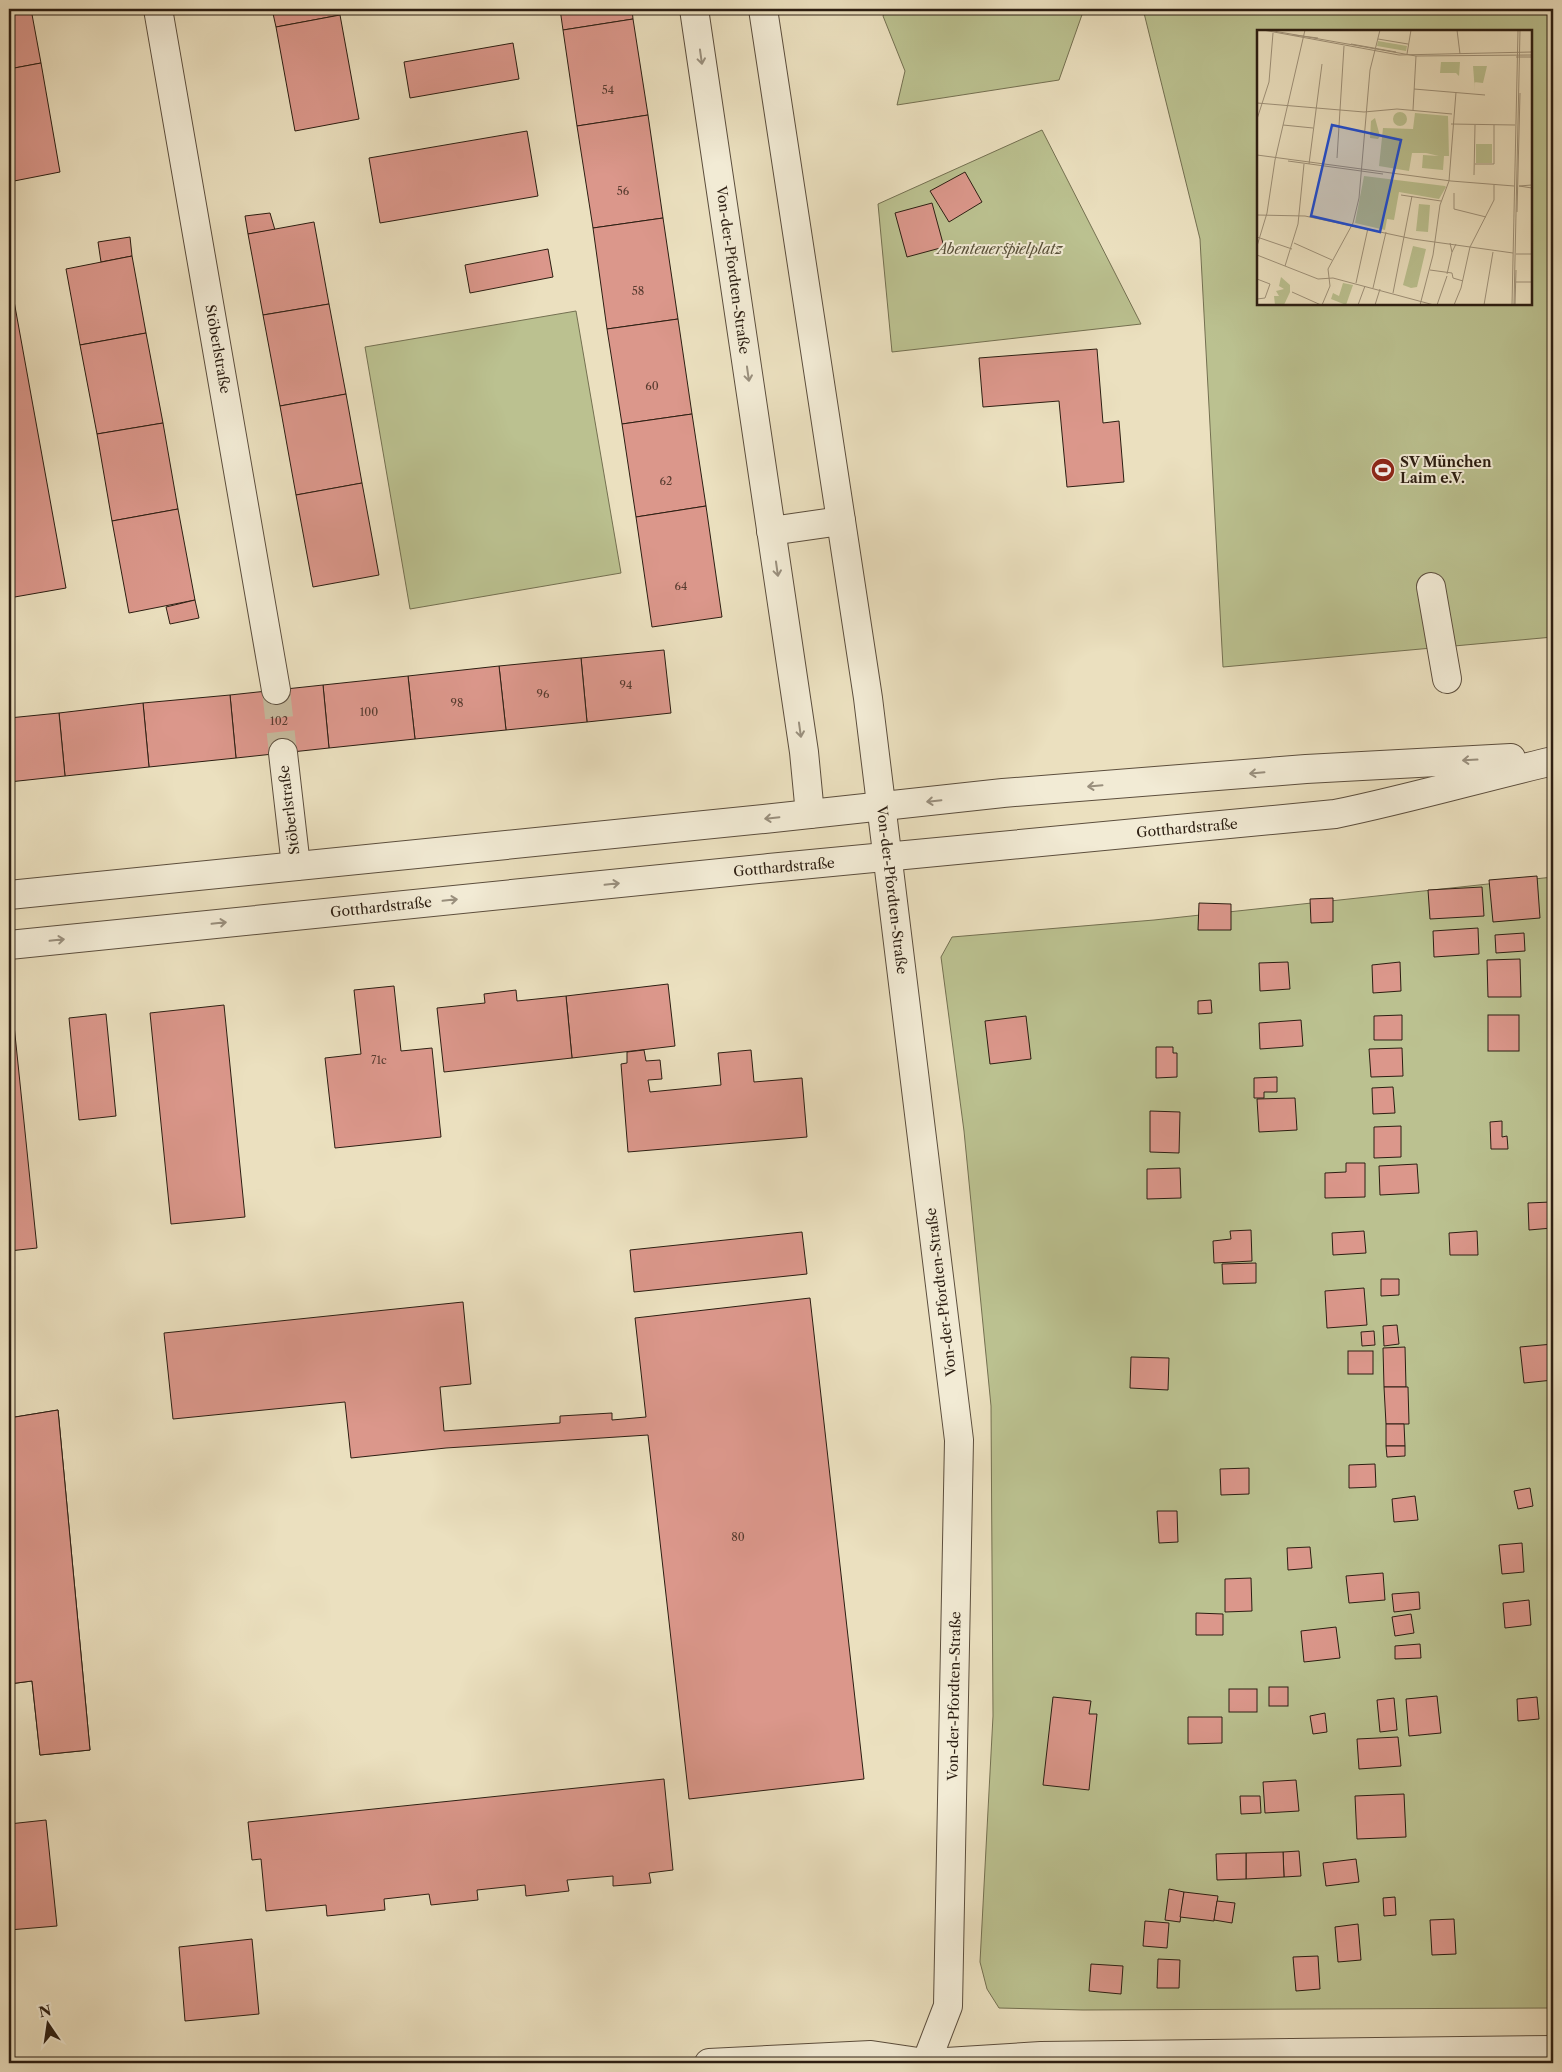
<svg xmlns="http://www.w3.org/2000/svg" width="1562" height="2072" viewBox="0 0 1562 2072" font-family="'Libre Caslon Text',serif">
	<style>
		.green { fill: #bbc190; stroke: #747051; fill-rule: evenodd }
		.building { fill: #db978b; stroke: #2c1e12 }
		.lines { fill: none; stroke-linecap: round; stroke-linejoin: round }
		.minor-tunnel { stroke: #c5b99c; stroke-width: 28; stroke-dasharray: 28 14; stroke-linecap: butt }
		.minor-casing { stroke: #5c4e3d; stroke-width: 30 }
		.minor { stroke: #f2ebd5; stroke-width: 28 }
		.oneway { stroke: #998f7d }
		.labels { text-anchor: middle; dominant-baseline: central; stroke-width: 4; stroke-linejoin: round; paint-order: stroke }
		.number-label { font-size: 11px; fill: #583c30 }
		.park-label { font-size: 14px; font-style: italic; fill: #574f38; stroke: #f2ebd5 }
		.street-label { font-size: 14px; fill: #2c1e12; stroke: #f2ebd5 }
		.poi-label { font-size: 14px; font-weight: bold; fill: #2c1e12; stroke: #f2ebd5; text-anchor: start }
		.inset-road { fill: none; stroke: #9f927a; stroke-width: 1 }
		.view { fill: #1d4ed8; fill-opacity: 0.15; stroke: #1d4ed8; stroke-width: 2.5 }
		.inset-edge { fill: none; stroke: #2c1e12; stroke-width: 2.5 }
	</style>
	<rect width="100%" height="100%" fill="#ebe0bf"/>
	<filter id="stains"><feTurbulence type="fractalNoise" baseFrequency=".004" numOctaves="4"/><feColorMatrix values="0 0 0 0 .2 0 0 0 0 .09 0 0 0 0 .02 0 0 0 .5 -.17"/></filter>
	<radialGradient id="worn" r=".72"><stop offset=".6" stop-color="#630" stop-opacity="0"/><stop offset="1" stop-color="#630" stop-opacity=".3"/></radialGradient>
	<g class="green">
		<path d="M886 9H1084L1059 80 897 105 905 71 883 16Z"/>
		<path d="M1143 9H1553V637L1223 667 1200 239ZM1258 31H1531V304H1258Z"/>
		<path d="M1042 130 1141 324 892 352 878 204Z"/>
		<path d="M576 311 621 573 410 609 365 347Z"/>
		<path d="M1553 877V2008L1083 2010 999 2008 987 1989 980 1962 993 1716 991 1406 964 1131 941 957 952 937 1154 920Z"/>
	</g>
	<g class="building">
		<path d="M9 9H31L41 63 9 69Z"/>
		<path d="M272 9H339L340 15 276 27Z"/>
		<path d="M560 9H632L633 19 563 30Z"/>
		<path d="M340 15 359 119 295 131 276 27Z"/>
		<path d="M633 19 648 115 577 126 563 30Z"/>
		<path d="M513 43 519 79 410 98 404 62Z"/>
		<path d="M41 63 60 172 9 182V69Z"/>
		<path d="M648 115 663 218 593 228 577 126Z"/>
		<path d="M527 131 538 196 380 223 369 158Z"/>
		<path d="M965 172 982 202 949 222 930 191Z"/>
		<path d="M932 203 944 247 907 257 895 213Z"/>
		<path d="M270 213 275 230 248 234 245 216Z"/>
		<path d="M663 218 678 319 607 329 593 228Z"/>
		<path d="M314 222 329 304 263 315 248 234Z"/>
		<path d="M130 237 132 256 101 262 98 242Z"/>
		<path d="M548 249 553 277 470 293 465 265Z"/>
		<path d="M132 256 146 333 80 345 66 269Z"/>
		<path d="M14 301 66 588 9 598V302Z"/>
		<path d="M329 304 346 394 280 406 263 315Z"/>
		<path d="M678 319 692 414 622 424 607 329Z"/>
		<path d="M146 333 163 423 97 434 80 345Z"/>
		<path d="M1097 349 1103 423 1119 421 1124 482 1067 487 1059 401 983 407 979 358Z"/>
		<path d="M346 394 362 483 296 495 280 406Z"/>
		<path d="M692 414 706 506 636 517 622 424Z"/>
		<path d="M163 423 178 509 112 521 97 434Z"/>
		<path d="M362 483 379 575 313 587 296 495Z"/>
		<path d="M706 506 722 617 652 627 636 517Z"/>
		<path d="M178 509 195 600 129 613 112 521Z"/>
		<path d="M195 600 199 618 170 624 166 607Z"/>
		<path d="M664 650 671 713 587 722 581 658Z"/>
		<path d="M581 658 587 722 506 730 499 666Z"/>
		<path d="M499 666 506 730 415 739 408 676Z"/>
		<path d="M408 676 415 739 329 748 323 685Z"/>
		<path d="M323 685 329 748 236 758 230 695Z"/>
		<path d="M230 695 236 758 149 767 143 703Z"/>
		<path d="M143 703 149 767 65 776 59 713Z"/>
		<path d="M59 713 65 776 9 782V718Z"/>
		<path d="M1537 876 1540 918 1493 922 1489 880Z"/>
		<path d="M1482 887 1484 916 1430 919 1428 890Z"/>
		<path d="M1333 898V922L1311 923 1310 899Z"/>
		<path d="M1199 903 1231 904V930H1198Z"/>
		<path d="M1478 928 1479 954 1434 957 1433 931Z"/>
		<path d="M1524 933 1525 951 1496 953 1495 935Z"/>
		<path d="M1520 959 1521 997H1488L1487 960Z"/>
		<path d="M1288 962 1290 989 1260 991 1259 963Z"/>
		<path d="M1400 962 1401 991 1373 993 1372 965Z"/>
		<path d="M668 984 675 1046 572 1058 566 996Z"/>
		<path d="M394 986 401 1051 432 1048 441 1137 335 1148 325 1058 361 1054 354 990Z"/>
		<path d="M516 990 517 1001 566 996 572 1058 444 1072 437 1008 485 1003 484 994Z"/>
		<path d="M1211 1000 1212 1013 1198 1014V1001Z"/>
		<path d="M224 1005 245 1217 171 1224 150 1013Z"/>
		<path d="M106 1014 116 1116 79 1120 69 1018Z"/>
		<path d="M1402 1015V1040H1374V1016Z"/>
		<rect x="1488" y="1015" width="31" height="36"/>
		<path d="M1026 1016 1031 1059 990 1064 985 1021Z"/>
		<path d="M1301 1020 1303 1046 1260 1049 1259 1023Z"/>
		<path d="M14 1025 37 1248 9 1251V1026Z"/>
		<path d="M1156 1047H1173V1053H1177V1077L1156 1078Z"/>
		<path d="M1402 1048 1403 1076 1371 1077 1369 1049Z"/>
		<path d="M644 1050 646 1061 660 1060 662 1079 648 1080 650 1092 721 1085 718 1053 751 1050 754 1082 802 1078 807 1137 628 1152 621 1064 627 1063V1052Z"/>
		<path d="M1277 1077V1092H1264V1098H1254V1078Z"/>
		<path d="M1393 1087 1395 1113 1373 1114 1372 1088Z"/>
		<path d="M1295 1098 1297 1130 1259 1132 1257 1099Z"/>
		<path d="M1150 1111 1180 1112 1179 1153 1150 1152Z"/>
		<path d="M1502 1121V1137L1507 1136 1508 1149H1491L1490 1122Z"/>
		<path d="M1401 1126V1157L1374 1158V1127Z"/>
		<path d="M1346 1163H1365V1197L1325 1198V1173L1346 1172Z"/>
		<path d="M1417 1164 1419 1193 1380 1195 1379 1166Z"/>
		<path d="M1180 1168 1181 1198 1147 1199V1169Z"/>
		<path d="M1551 1202 1552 1228 1529 1230 1528 1203Z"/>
		<path d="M1251 1230 1252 1261 1214 1263 1213 1241 1231 1239 1230 1231Z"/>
		<path d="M1364 1231 1366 1253 1333 1255 1332 1233Z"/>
		<path d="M1477 1231 1478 1255H1450L1449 1233Z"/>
		<path d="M802 1232 807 1274 634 1292 630 1250Z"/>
		<path d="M1256 1263V1283L1223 1284 1222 1264Z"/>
		<path d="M1381 1279H1399V1295L1381 1296Z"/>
		<path d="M1364 1288 1367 1325 1327 1328 1325 1291Z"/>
		<path d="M810 1298 864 1779 689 1799 648 1435 446 1448 351 1458 345 1402 173 1419 164 1333 463 1302 471 1384 440 1387 444 1431 560 1423V1416L612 1413V1420L646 1417 635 1318Z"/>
		<path d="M1397 1325 1399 1344 1384 1346 1383 1326Z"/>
		<path d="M1374 1331 1375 1345 1362 1346 1361 1332Z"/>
		<path d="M1553 1344V1380L1524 1383 1520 1347Z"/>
		<path d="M1405 1347 1406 1387H1384L1383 1348Z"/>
		<rect x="1348" y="1351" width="25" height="23"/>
		<path d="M1131 1357 1169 1358 1168 1390 1130 1388Z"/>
		<path d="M1384 1387H1408L1409 1424H1386Z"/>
		<path d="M58 1410 90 1750 40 1755 32 1681 9 1684V1639L24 1637 14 1516 9 1517V1471H12L9 1418Z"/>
		<path d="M58 1410 90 1750 40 1755 32 1681 9 1684V1471H12L9 1418Z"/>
		<path d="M1386 1424H1404L1405 1446H1386Z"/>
		<path d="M1386 1446H1405V1456L1387 1457Z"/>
		<path d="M1375 1464 1376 1487 1349 1488V1465Z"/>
		<path d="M1249 1468V1494L1221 1495 1220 1469Z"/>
		<path d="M1530 1488 1533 1506 1518 1509 1514 1491Z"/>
		<path d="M1415 1496 1418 1520 1394 1522 1392 1499Z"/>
		<path d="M1157 1511H1177L1178 1542 1159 1543Z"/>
		<path d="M1522 1543 1524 1572 1502 1574 1499 1545Z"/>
		<path d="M1310 1547 1312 1568 1288 1570 1287 1548Z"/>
		<path d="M1383 1573 1385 1600 1349 1603 1346 1576Z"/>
		<path d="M1251 1578 1252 1611 1225 1612V1579Z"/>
		<path d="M1419 1592 1420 1609 1394 1612 1392 1594Z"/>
		<path d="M1529 1600 1531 1625 1505 1628 1503 1603Z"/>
		<path d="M1196 1613 1223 1614V1635H1196Z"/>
		<path d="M1411 1614 1414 1633 1395 1636 1392 1617Z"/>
		<path d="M1336 1627 1340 1658 1304 1662 1301 1631Z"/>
		<path d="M1420 1644 1421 1658 1395 1659V1646Z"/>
		<rect x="1269" y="1687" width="19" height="19"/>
		<rect x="1229" y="1689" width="28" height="23"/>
		<path d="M1437 1696 1441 1733 1409 1736 1406 1699Z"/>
		<path d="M1053 1697 1091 1701 1089 1714H1097L1089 1790 1043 1785Z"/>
		<path d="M1537 1697 1539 1719 1518 1721 1517 1699Z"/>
		<path d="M1394 1698 1397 1730 1380 1732 1377 1700Z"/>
		<path d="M1325 1713 1327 1732 1313 1734 1310 1716Z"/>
		<path d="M1188 1717H1222V1743L1188 1744Z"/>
		<path d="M1398 1737 1401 1766 1359 1769 1357 1739Z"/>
		<path d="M664 1779 673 1870 649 1873 651 1883 613 1886V1876L567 1880 569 1891 526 1896 525 1885 477 1890 478 1900 431 1905 429 1894 384 1899 385 1910 327 1916 326 1905 266 1911 261 1859 252 1860 248 1822Z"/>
		<path d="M1296 1780 1299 1811 1265 1813 1263 1782Z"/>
		<path d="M1404 1794 1406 1837 1357 1839 1355 1796Z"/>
		<path d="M1240 1796H1260L1261 1813 1241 1814Z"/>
		<path d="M46 1820 57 1926 9 1930V1824Z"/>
		<path d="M1299 1851 1301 1876 1284 1877 1283 1852Z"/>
		<path d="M1283 1852 1284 1877 1246 1879V1853Z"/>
		<path d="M1246 1853V1879L1217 1880 1216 1854Z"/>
		<path d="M1356 1859 1359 1882 1326 1886 1323 1863Z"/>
		<path d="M1169 1889 1184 1892 1180 1922 1165 1920Z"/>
		<path d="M1184 1892 1218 1896 1214 1921 1180 1917Z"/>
		<path d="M1395 1897 1396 1915 1384 1916 1383 1898Z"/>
		<path d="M1217 1901 1235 1903 1232 1923 1214 1920Z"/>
		<path d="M1454 1919 1456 1954 1432 1955 1430 1920Z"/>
		<path d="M1145 1921 1169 1923 1167 1948 1143 1946Z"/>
		<path d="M1358 1924 1361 1960 1338 1962 1335 1927Z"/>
		<path d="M252 1939 259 2014 185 2021 179 1947Z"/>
		<path d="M1318 1956 1320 1989 1296 1991 1293 1957Z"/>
		<path d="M1158 1959 1180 1960 1179 1988H1157Z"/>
		<path d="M1091 1964 1123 1966 1121 1994 1089 1991Z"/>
	</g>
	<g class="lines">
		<path class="minor-tunnel" d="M276 690 283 753"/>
		<g class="minor-casing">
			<g id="minor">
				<path d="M158 9 276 690"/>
				<path d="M694 9 804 752 810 814"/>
				<path d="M763 9 868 698 959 1440 948 2006 926 2063"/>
				<path d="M771 531 841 521"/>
				<path d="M1431 587 1447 679"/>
				<path d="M283 753 296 866"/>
				<path d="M9 895 764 819 1003 793 1306 769 1511 758"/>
				<path d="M9 945 769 868 1335 814C1408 799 1480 778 1553 761"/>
				<path d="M709 2063 871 2055 925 2063"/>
				<path d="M930 2063 1041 2056 1553 2050"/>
			</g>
		</g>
		<use href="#minor" class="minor"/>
	</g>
	<defs><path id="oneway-shaft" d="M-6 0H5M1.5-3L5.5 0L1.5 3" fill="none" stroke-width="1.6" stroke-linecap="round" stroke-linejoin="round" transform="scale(1.25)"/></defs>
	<g class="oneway">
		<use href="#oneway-shaft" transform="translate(701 57) rotate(82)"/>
		<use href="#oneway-shaft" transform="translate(748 374) rotate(82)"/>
		<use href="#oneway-shaft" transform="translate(777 569) rotate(82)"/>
		<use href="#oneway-shaft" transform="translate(800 730) rotate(82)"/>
		<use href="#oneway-shaft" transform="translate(1470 760) rotate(177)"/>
		<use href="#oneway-shaft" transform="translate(1257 773) rotate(175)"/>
		<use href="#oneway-shaft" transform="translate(1095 786) rotate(175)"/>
		<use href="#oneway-shaft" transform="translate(934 801) rotate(174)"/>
		<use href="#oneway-shaft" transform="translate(772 818) rotate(174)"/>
		<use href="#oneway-shaft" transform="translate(612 884) rotate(-6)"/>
		<use href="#oneway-shaft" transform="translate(450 900) rotate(-6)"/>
		<use href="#oneway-shaft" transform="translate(219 923) rotate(-6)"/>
		<use href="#oneway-shaft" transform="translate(57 940) rotate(-6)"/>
	</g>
	<defs>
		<g id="stadium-disc" transform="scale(1.25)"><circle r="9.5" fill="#8f2418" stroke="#f2ebd5"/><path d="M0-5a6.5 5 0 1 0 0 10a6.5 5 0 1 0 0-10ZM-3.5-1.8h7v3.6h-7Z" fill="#fff"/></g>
	</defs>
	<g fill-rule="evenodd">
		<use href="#stadium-disc" x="1383" y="470"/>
	</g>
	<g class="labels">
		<g class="number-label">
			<text x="608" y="90">54</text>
			<text x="623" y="191">56</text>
			<text x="638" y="291">58</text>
			<text x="652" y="386">60</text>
			<text x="666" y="481">62</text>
			<text x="681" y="586">64</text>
			<text x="626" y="685">94</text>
			<text x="543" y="694">96</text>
			<text x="457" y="703">98</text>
			<text x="369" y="712">100</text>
			<text x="279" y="721">102</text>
			<text x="379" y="1060">71c</text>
			<text x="738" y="1537">80</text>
		</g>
		<g class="park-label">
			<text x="1000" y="249">Abenteuerspielplatz</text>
		</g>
		<g class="street-label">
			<text transform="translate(733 270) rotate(82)">Von-der-Pfordten-Straße</text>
			<text transform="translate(218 349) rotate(80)">Stöberlstraße</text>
			<text transform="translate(289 810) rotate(-97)">Stöberlstraße</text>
			<text transform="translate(1187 828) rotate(-5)">Gotthardstraße</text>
			<text transform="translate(784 867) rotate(-5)">Gotthardstraße</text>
			<text transform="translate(892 890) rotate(83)">Von-der-Pfordten-Straße</text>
			<text transform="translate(381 907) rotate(-6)">Gotthardstraße</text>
			<text transform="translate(941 1292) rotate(-97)">Von-der-Pfordten-Straße</text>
			<text transform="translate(954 1696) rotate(-89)">Von-der-Pfordten-Straße</text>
		</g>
		<g class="poi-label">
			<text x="1400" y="462">SV München<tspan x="1400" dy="16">Laim e.V.</tspan></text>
		</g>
	</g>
	<g transform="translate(1257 30)">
		<rect width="275" height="275" fill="#ebe0bf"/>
		<path d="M121 11 150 16 149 21 120 16ZM184 32H203L202 46 199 43H183ZM216 36H230L226 53 217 52 218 62ZM136 89a7 7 0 1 1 14 0a7 7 0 1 1-14 0ZM158 83 191 86 192 126H187L186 140 165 138 166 125 182 126 169 123H155L152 141 122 136 126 98 156 99ZM118 88 123 106 121 109 113 108 114 91ZM219 114H235V133H219ZM107 146 188 156 189 157 182 169 142 162 137 190 130 189 128 200 98 193ZM162 174 173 175 171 202 159 201ZM156 216 169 219 160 257 154 258 146 255ZM24 247 33 255V262L27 275H18L17 266H22L19 261 27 259 22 256ZM86 253 96 255 89 275 74 269 76 263 82 266Z" fill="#bbc190"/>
		<path class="inset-road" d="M6 0 142 25 275 22M11 0 159 26 275 25M200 0 203 24M37 5 61 8M121 9 151 14M94 14 139 22M150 24 154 0M259 27H275M157 59 228 65M0 73 107 82 140 79 195 84M156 80 159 26M0 89 12 52 16 3M194 94 258 95M26 95 56 98M0 125 194 151 257 156M80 128 87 16M31 131 126 144M52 134 65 34M218 134H237V95M217 145 218 95M275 155 262 156 275 158M197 163V179L229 187M144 165 184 171M260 182 263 63M0 185 48 186 156 209 256 223M0 207 35 219M37 213 75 230M193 213 195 222 199 214M0 216 10 183 18 130 48 0M259 224H275M0 225 61 249 76 248 177 275M28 236 41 194 47 134M173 240 195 243 196 248 206 251M190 244 195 222M0 249 13 254 8 268 0 269M259 252H275M99 253 111 198M116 258 129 202M35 262 64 275M136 263 155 166M258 274 259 240M65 275 73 256 71 239 96 193 102 168 113 40 123 0M101 275 108 256M118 275 123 259M163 275 176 225 183 175 192 151 199 62M180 275 190 246M197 275 204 258 213 217 237 170V155M227 275 236 222M255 275 261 0M257 275 263 0"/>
		<path class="view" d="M75 95 144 110 123 202 54 186Z"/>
		<rect width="275" height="275" class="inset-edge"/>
	</g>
	<rect width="1562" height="2072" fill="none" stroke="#ebe0bf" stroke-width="30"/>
	<rect x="10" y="10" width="1542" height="2052" fill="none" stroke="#2c1e12" stroke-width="2.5"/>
	<rect x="15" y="15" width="1532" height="2042" fill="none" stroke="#2c1e12"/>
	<g transform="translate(48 2024) rotate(347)" stroke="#f2ebd5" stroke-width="4" paint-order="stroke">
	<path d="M0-4L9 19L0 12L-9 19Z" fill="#2c1e12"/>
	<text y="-8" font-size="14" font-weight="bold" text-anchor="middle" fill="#2c1e12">N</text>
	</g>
	<rect width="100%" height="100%" filter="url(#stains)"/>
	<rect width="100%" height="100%" fill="url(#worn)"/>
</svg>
